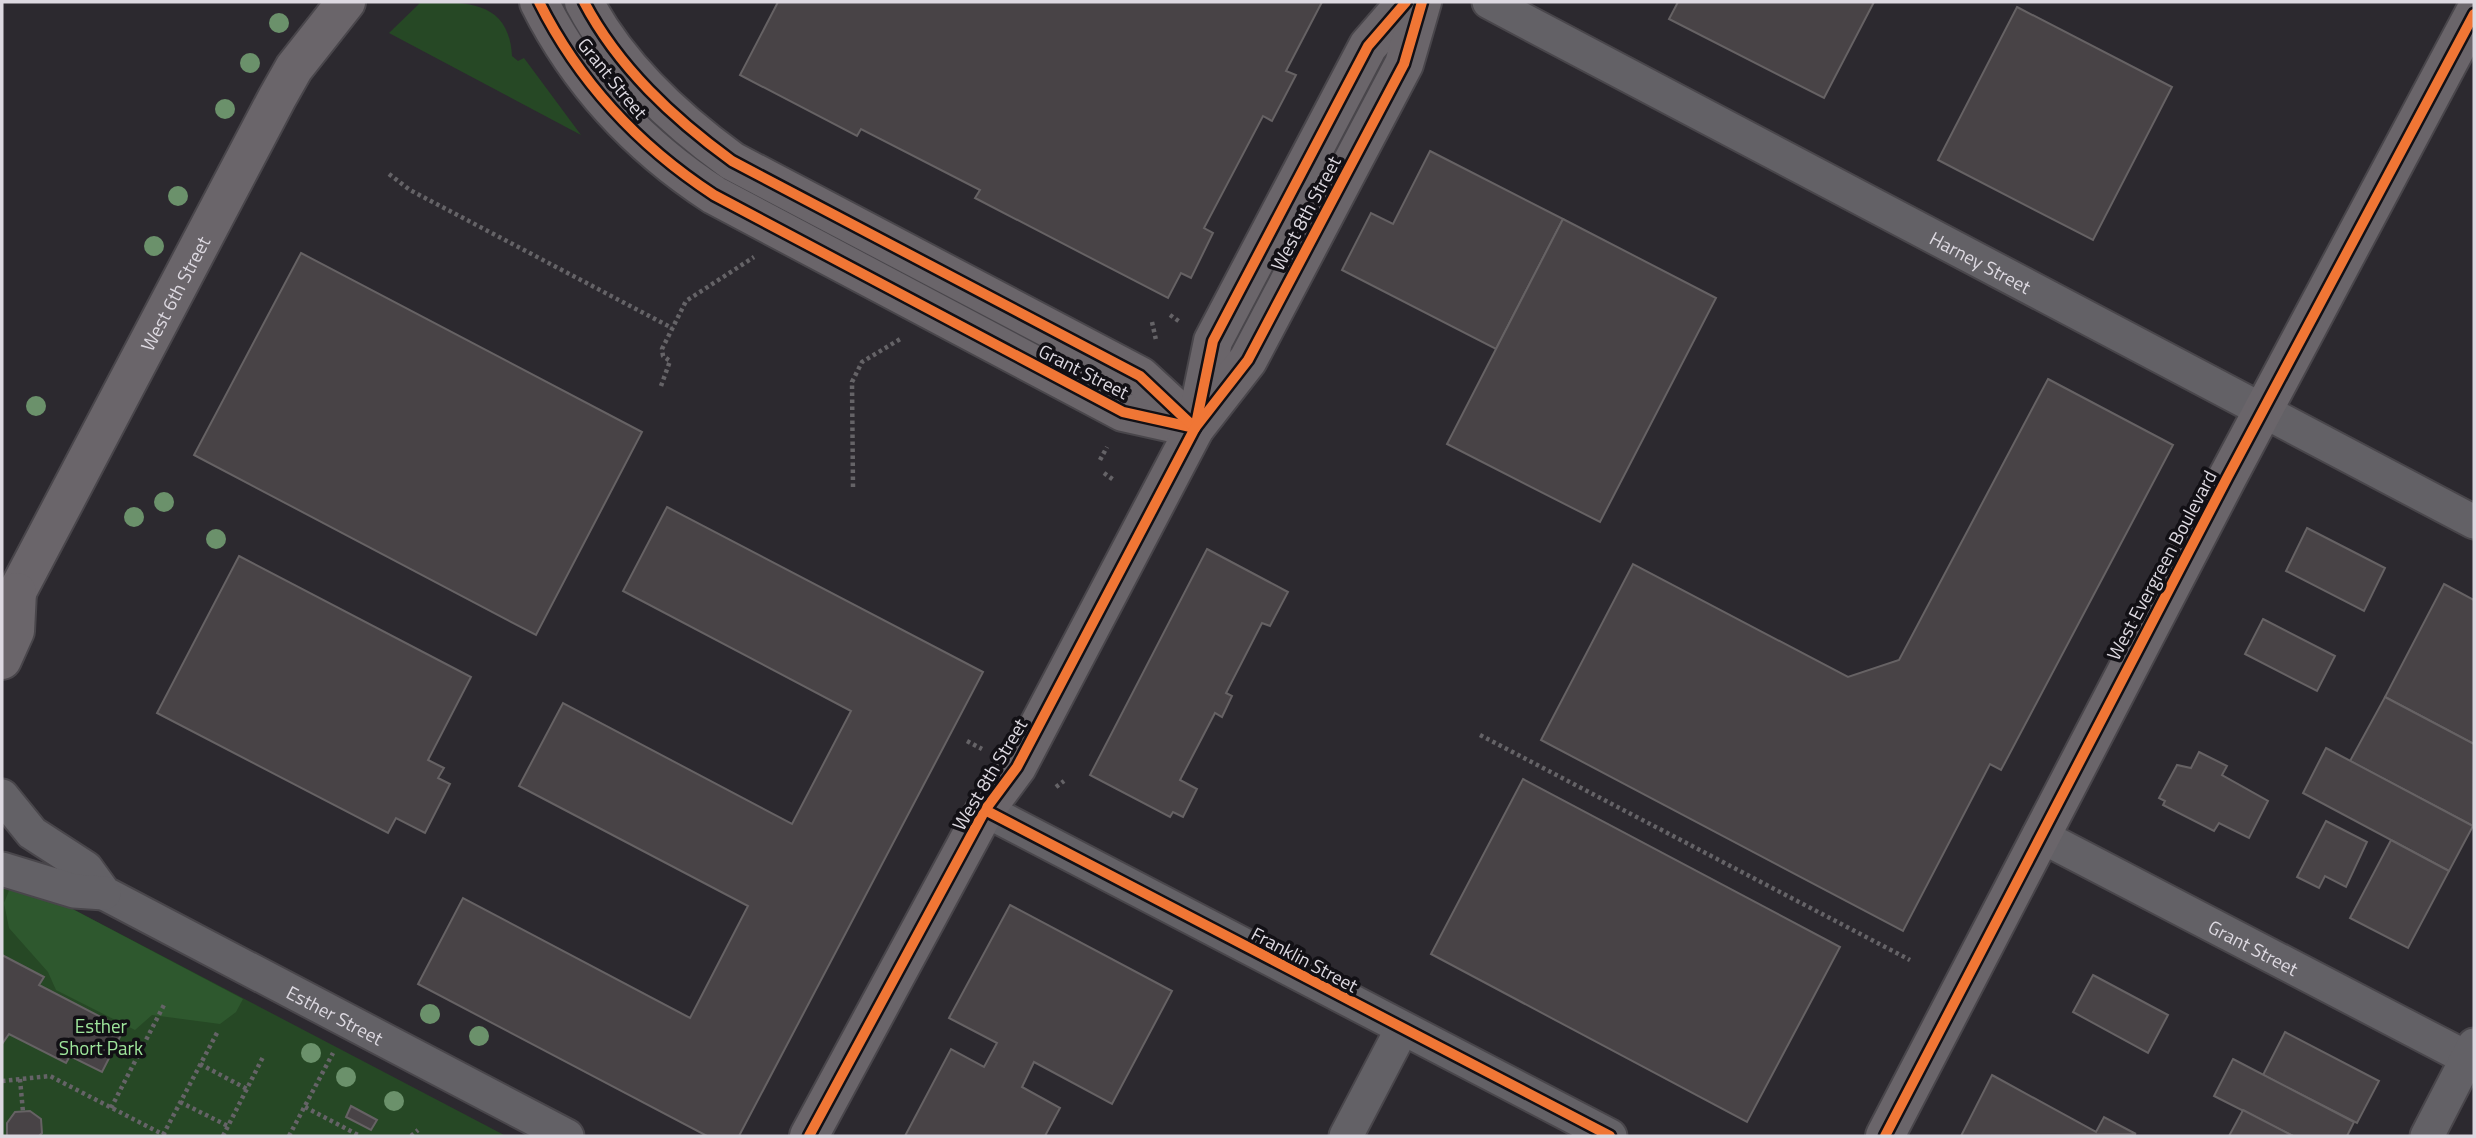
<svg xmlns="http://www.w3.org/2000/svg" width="2476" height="1138" viewBox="0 0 2476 1138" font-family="'Titillium Web',sans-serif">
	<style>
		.green { fill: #264825 }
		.forest { fill: #2e582e }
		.building { fill: #484346; stroke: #666264; stroke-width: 2 }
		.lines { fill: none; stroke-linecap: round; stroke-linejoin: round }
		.street-casing { stroke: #49464b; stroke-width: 37 }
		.secondary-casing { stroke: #49464b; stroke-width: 42 }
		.path { stroke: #656367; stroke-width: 4.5; stroke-dasharray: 3.5 3.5; stroke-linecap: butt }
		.street { stroke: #636166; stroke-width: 33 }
		.secondary { stroke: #6a656a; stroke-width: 38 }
		.cycleway-casing { stroke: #121015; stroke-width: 15 }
		.cycleway { stroke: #f07635; stroke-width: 10 }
		.tree { fill: #6b916b }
		.labels { text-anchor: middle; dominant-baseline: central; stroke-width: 7; stroke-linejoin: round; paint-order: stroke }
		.street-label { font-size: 19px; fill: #ddd9e1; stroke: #121015 }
		.park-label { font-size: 19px; fill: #9fe69c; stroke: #121015 }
	</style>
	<rect width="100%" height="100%" fill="#2c292f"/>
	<g class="green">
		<path d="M421 2C466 2 509 0 512 56L518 61 524 58 581 135 389 33Z"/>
		<path d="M2 882 46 895 506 1136H2Z"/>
	</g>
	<path class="forest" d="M12 883 46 895 243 999 236 1012 220 1024 152 1015 135 1030 56 990 48 972 9 928 4 903Z"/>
	<g class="building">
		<path d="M778 2H1322L1286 71 1296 75 1272 121 1263 116 1204 228 1213 233 1191 278 1181 273 1168 298 975 198 980 190 861 129 857 136 740 75Z"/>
		<path d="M1678 2H1874L1824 98 1669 19Z"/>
		<path d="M2017 7 2172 87 2093 240 1938 160Z"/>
		<path d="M1430 151 1563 219 1496 349 1342 270 1371 213 1393 224Z"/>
		<path d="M1563 219 1716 298 1600 522 1447 444Z"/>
		<path d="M301 253 642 432 536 635 194 455Z"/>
		<path d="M2048 379 2173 445 2001 770 1990 764 1903 931 1541 740 1633 564 1848 677 1899 660Z"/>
		<path d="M667 507 983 672 739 1136H707L418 984 463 898 690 1018 748 906 519 786 563 703 792 824 851 711 623 591Z"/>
		<path d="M2307 528 2385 568 2364 611 2286 571Z"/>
		<path d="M1207 549 1288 592 1270 626 1262 623 1226 693 1232 696 1222 717 1215 713 1180 780 1197 789 1183 817 1173 812 1170 817 1090 775Z"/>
		<path d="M239 556 471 677 428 760 444 768 438 778 450 784 425 833 396 818 388 833 157 713Z"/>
		<path d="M2444 584 2474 600V744L2385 697Z"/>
		<path d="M2263 619 2335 656 2317 691 2245 654Z"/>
		<path d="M2385 697 2474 744 2473 826 2350 761Z"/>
		<path d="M2326 748 2473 826 2449 871 2303 793Z"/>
		<path d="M2199 752 2227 766 2222 775 2268 801 2249 838 2219 823 2214 831 2163 805 2165 801 2159 798 2177 765 2191 768Z"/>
		<path d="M1523 779 1840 947 1747 1122 1431 954Z"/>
		<path d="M2326 821 2367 842 2346 887 2325 876 2319 888 2297 877Z"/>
		<path d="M2391 840 2449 871 2408 948 2350 918Z"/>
		<path d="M1010 905 1172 991 1112 1104 1034 1062 1022 1087 1060 1108 1045 1136H905L951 1049 984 1067 997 1043 949 1018Z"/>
		<path d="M2 955 44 977 39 985 124 1029 102 1072 70 1056 66 1063 9 1034 2 1044Z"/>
		<path d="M2093 975 2168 1015 2148 1053 2073 1012Z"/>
		<path d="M2285 1032 2379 1081 2357 1123 2263 1075Z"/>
		<path d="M2233 1059 2354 1122 2347 1136H2293L2214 1096Z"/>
		<path d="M1992 1075 2096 1132 2104 1117 2136 1134 1961 1136Z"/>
		<path d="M351 1106 377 1120 371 1130 346 1117Z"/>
		<path d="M2243 1110 2293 1136H2229Z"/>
		<path d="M30 1111 41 1119 42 1133 39 1136H7V1123L15 1112Z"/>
	</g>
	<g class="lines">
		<g class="street-casing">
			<g id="street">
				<path id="s1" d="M1489 2 2474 522"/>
				<path id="s2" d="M2 796 32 833 86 868 104 893 567 1136"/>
				<path d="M985 810 1610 1136"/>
				<path id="s3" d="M2039 835 2467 1058"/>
				<path d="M2 869 74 891 104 893"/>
				<path d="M1346 1136 1402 1029"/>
				<path d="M2427 1136 2474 1045"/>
			</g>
		</g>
		<g class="secondary-casing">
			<g id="secondary">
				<path d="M539 2C579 82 639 146 714 195L1123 412 1195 428"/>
				<path d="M584 2C618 67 673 118 732 161L1140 376 1194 426"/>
				<path d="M1197 419 1213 341 1368 46 1406 2"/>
				<path id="s4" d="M2 604 17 592 277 98 294 68 346 2"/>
				<path d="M2 660 15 631 17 592"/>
				<path d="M809 1136 985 810 1017 767 1195 428 1248 360 1404 64 1422 2"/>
				<path d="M1885 1136 2227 478 2474 14"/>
			</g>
		</g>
		<g class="path">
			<path d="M389 174 410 190 672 328"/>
			<path d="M1170 315 1180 322"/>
			<path d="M1152 322 1156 340"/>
			<path d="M661 386 670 361 663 356 662 349 686 301 754 257"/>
			<path d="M1100 460 1107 447"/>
			<path d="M1104 473 1115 481"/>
			<path d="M853 487 852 382 862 362 902 338"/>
			<path d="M1480 735 1910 960"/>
			<path d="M967 741 982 749"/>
			<path d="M1056 787 1064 781"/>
			<path d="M200 1064 247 1089"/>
			<path d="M20 1079 23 1112"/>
			<path d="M2 1081 50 1076 166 1136"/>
			<path d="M180 1102 228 1126"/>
			<path d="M305 1107 360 1136"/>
			<path d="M111 1108 165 1003"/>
			<path d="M163 1135 218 1031"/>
			<path d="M223 1136 264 1055"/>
			<path d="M289 1136 333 1053"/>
			<path d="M411 1136 418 1130"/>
		</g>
		<use href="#street" class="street"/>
		<use href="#secondary" class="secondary"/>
		<g class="cycleway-casing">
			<g id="cycleway">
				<path d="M539 2C579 82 639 146 714 195L1123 412 1195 428"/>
				<path d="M584 2C618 67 673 118 732 161L1140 376 1195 428"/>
				<path d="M1196 424 1213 341 1368 46 1406 2"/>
				<path d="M985 810 1610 1136"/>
				<path d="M809 1136 985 810 1017 767 1195 428 1248 360 1404 64 1422 2"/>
				<path d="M1885 1136 2227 478 2474 14"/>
			</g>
		</g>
		<use href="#cycleway" class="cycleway"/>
	</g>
	<g class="tree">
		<circle cx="279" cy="23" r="10"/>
		<circle cx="250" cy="63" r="10"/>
		<circle cx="225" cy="109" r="10"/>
		<circle cx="178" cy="196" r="10"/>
		<circle cx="154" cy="246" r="10"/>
		<circle cx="36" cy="406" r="10"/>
		<circle cx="164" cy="502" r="10"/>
		<circle cx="134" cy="517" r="10"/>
		<circle cx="216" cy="539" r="10"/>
		<circle cx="430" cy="1014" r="10"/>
		<circle cx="479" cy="1036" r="10"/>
		<circle cx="311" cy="1053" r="10"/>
		<circle cx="346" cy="1077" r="10"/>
		<circle cx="394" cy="1101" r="10"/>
	</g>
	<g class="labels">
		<g class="street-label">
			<text transform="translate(613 78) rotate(51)">Grant Street</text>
			<text transform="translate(1305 213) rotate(-62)">West 8th Street</text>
			<text stroke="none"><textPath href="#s1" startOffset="556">Harney Street</textPath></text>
			<text stroke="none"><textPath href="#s4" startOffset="357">West 6th Street</textPath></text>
			<text transform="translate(1084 371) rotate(27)">Grant Street</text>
			<text transform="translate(2161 565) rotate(-62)">West Evergreen Boulevard</text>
			<text transform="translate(989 774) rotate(-59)">West 8th Street</text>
			<text stroke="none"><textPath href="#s3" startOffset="242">Grant Street</textPath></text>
			<text transform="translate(1305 959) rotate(28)">Franklin Street</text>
			<text stroke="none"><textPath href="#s2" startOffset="404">Esther Street</textPath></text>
		</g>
		<g class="park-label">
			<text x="101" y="1025">Esther<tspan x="101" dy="22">Short Park</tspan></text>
		</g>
	</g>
	<rect width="2476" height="1138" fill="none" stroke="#ddd9e1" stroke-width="7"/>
</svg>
